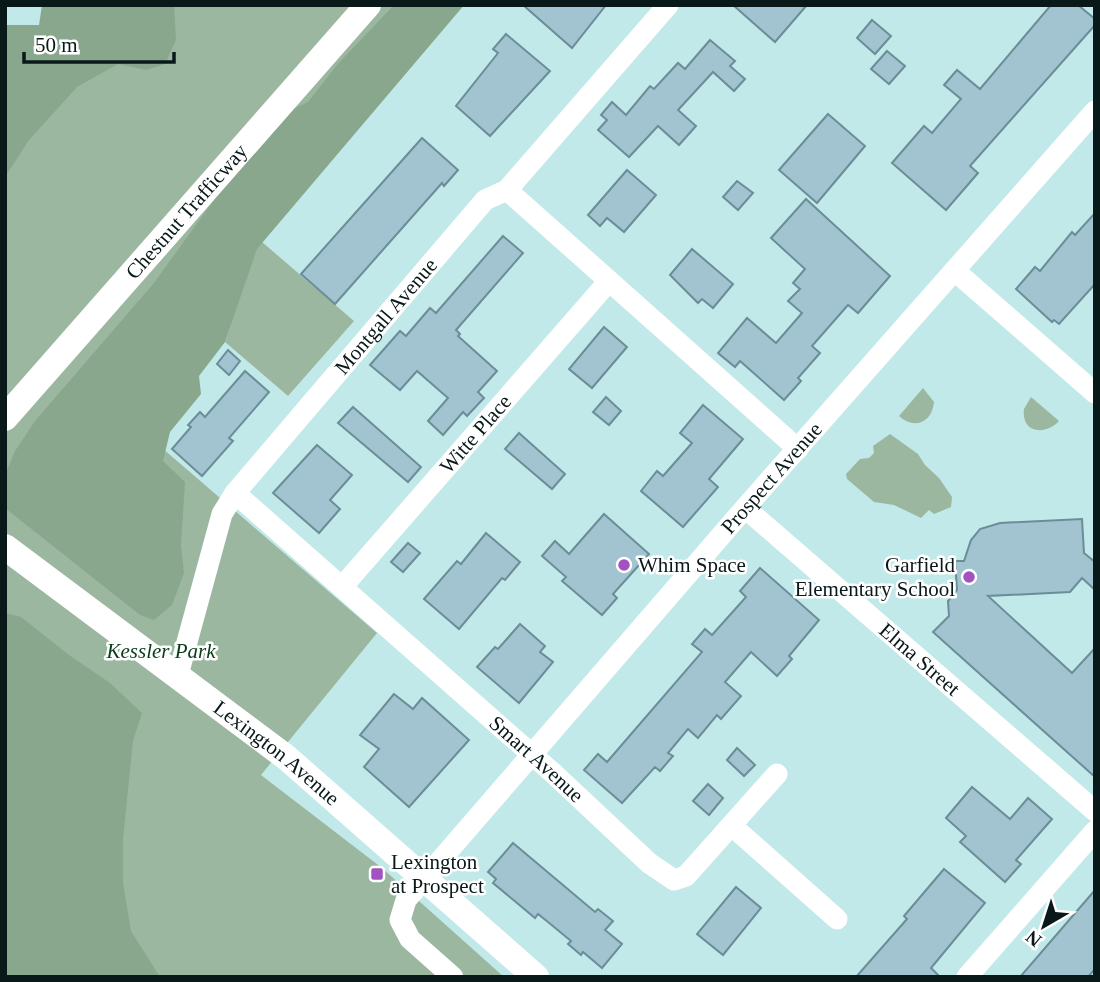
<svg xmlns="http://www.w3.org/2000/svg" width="1100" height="982" viewBox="0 0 1100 982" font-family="'Times New Roman',serif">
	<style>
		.green { fill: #9cb7a0 }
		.forest { fill: #88a78d }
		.building { fill: #a1c4d0; stroke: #6b8d98; stroke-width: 2 }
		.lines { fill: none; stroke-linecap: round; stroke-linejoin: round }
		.minor { stroke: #fff; stroke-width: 21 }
		.tertiary { stroke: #fff; stroke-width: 26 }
		.poi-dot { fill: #a352c2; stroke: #fff; stroke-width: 2.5 }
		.labels { text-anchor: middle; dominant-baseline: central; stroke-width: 5; stroke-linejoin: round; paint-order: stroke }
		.street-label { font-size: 21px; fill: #091818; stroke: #fff }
		.poi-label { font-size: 21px; fill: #091818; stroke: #fff; text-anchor: start }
		.park-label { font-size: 21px; font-style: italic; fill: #073c19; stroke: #fff }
	</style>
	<rect width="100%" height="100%" fill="#c1e9e9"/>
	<g class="green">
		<path d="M66 5H464L262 242 354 321 288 396 225 342 255 251 119 411 377 633 261 775 382 868 504 977H5V76Z"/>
		<path d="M923 388 934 402C932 423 914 430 899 416Z"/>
		<path d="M1031 397 1059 421C1045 436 1021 433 1024 409Z"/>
		<path d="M890 434 918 454 925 465 939 478 952 497 951 507 934 514 929 510 921 518 894 505 874 502 847 479 846 474 860 459 869 458 874 453 873 446Z"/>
	</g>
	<g class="forest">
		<path d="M42 5H174L176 40 165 64 146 70 118 64 77 87 29 140 5 177V25H39Z"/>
		<path d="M394 5H464L257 249 225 342 199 376 201 394 170 432 163 461 185 482 181 545 184 573 172 605 154 620 140 615 5 508V475L15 451 35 421 154 283 219 193 282 114 308 102 337 65Z"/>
		<path d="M5 613 21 617 69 655 110 683 142 713 133 741 123 839V883L131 931 160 977H5Z"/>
	</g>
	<g class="building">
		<path d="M523 5H606L572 48Z"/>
		<path d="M733 5H807L775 42Z"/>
		<path d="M1051 5H1078L1095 19V25L970 166 978 173 946 210 892 163 924 126 932 133 961 99 944 85 957 70 980 89Z"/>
		<path d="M872 20 891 36 875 54 857 38Z"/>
		<path d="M506 34 550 71 490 136 456 106 498 53 493 49Z"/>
		<path d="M710 40 735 61 730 66 745 79 734 91 713 72 678 110 696 126 679 145 658 126 629 157 598 130 607 120 601 115 612 102 626 115 650 86 654 89 678 63 685 69Z"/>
		<path d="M887 51 905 66 889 84 871 69Z"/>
		<path d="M828 114 865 146 817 203 779 170Z"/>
		<path d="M422 138 458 170 444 186 442 183 335 304 301 274Z"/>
		<path d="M627 170 656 195 624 232 607 218 600 226 588 215Z"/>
		<path d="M737 181 753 193 738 210 723 197Z"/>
		<path d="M806 199 890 276 858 313 848 305 812 346 820 353 798 378 801 381 784 400 740 361 735 367 718 353 747 318 776 343 802 313 788 301 800 289 793 283 805 269 771 238Z"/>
		<path d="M1095 213V284L1059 324 1054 320 1052 322 1016 289 1035 267 1040 271 1072 232 1075 235Z"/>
		<path d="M503 236 523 253 456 330 460 334 458 336 497 371 478 392 484 398 467 416 463 412 443 435 428 421 448 398 417 371 400 390 370 365 400 331 406 336 430 308 436 313Z"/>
		<path d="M692 249 733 284 713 308 702 299 698 303 670 275Z"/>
		<path d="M604 327 627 347 592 388 569 369Z"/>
		<path d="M228 350 240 361 229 375 217 364Z"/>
		<path d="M245 371 269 392 229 438 233 441 202 476 172 449 191 427 188 425 200 412 205 417Z"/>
		<path d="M606 397 621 411 609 425 593 412Z"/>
		<path d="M703 405 743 439 709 479 718 487 683 527 641 491 657 471 663 476 692 443 680 433Z"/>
		<path d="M353 407 421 467 408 482 338 423Z"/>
		<path d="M519 433 565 474 552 489 505 449Z"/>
		<path d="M317 445 352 475 330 500 340 509 319 533 273 493Z"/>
		<path d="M604 514 649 554 613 594 617 598 602 615 562 581 566 577 542 556 555 541 569 554Z"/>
		<path d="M1082 519 1084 553 1095 562V590L1082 578 1070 592 988 596 1072 673 1095 648V777L933 632 949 616 948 601 957 590 955 561H964L971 540 980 529 1000 523Z"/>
		<path d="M486 533 520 562 505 580 502 578 459 629 424 599 457 561 461 564Z"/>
		<path d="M408 543 420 553 403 572 391 562Z"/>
		<path d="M760 568 819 620 789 656 792 659 777 676 751 652 725 682 741 696 721 719 717 715 698 738 688 729 668 753 673 756 660 771 655 767 622 803 584 770 598 754 607 762 702 652 692 644 705 629 712 635 746 597 740 591Z"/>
		<path d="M520 624 545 646 540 652 553 662 519 703 477 667 495 647 498 649Z"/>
		<path d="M394 694 413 709 422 698 469 740 409 807 364 767 379 749 360 735Z"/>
		<path d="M737 748 755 765 744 776 727 760Z"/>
		<path d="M708 784 723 798 709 815 693 801Z"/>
		<path d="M972 787 1010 819 1028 798 1052 819 1016 860 1021 864 1005 882 960 842 966 836 946 818Z"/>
		<path d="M513 843 595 912 598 909 613 921 605 930 622 944 602 968 583 952 581 955 568 944 571 941 548 922 538 914 535 918 493 883 496 879 488 872Z"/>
		<path d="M944 869 985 903 931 968 940 977H856L907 919 904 916Z"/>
		<path d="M736 887 761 908 723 955 697 934Z"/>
		<path d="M1095 890V969L1088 977H1020Z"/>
	</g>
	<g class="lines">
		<g class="minor">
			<path d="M507 190 798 449"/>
			<path d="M955 271 1095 393"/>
			<path id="s1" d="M235 493 553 773 649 863 674 880 686 876 777 774"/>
			<path id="s2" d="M745 508 1095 811"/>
			<path id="s3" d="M342 587 609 281"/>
			<path id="s4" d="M178 675 222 514 235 493 485 200 507 190 668 5"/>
			<path d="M732 826 837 919"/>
			<path id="s5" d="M453 977 410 939 400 920 406 900 745 508 1095 111"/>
			<path d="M967 977 1095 831"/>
		</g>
		<g class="tertiary">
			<path id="s6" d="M5 418 368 5"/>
			<path id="s7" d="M5 547 287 758 536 977"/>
		</g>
	</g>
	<g class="poi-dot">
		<circle cx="624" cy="565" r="7"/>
		<circle cx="969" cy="577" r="7"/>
		<rect x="370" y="867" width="14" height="14" rx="3.5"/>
	</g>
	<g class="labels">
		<g class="street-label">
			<text stroke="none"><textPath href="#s6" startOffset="275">Chestnut Trafficway</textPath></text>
			<text stroke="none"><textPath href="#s4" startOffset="424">Montgall Avenue</textPath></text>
			<text stroke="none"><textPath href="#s3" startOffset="203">Witte Place</textPath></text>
			<text stroke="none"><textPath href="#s5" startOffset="658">Prospect Avenue</textPath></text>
			<text stroke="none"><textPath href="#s2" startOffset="231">Elma Street</textPath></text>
			<text stroke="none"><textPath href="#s7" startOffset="341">Lexington Avenue</textPath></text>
			<text stroke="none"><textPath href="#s1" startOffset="402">Smart Avenue</textPath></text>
		</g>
		<g class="poi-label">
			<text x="638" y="565">Whim Space</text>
			<text x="955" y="565" text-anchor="end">Garfield<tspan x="955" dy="24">Elementary School</tspan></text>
			<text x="391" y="862">Lexington<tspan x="391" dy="24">at Prospect</tspan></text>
		</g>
		<g class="park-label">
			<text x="161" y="651">Kessler Park</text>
		</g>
	</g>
	<rect width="1100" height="982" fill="none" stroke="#091818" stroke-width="14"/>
	<g transform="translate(1044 926) rotate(219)" stroke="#ffffff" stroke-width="5" paint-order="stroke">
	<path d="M0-5L12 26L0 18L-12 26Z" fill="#091818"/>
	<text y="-10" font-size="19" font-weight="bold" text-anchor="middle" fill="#091818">N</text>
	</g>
	<path d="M24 52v10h150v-10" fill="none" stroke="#091818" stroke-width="3.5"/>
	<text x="35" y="52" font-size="21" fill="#091818" stroke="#ffffff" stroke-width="5" paint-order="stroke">50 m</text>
</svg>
